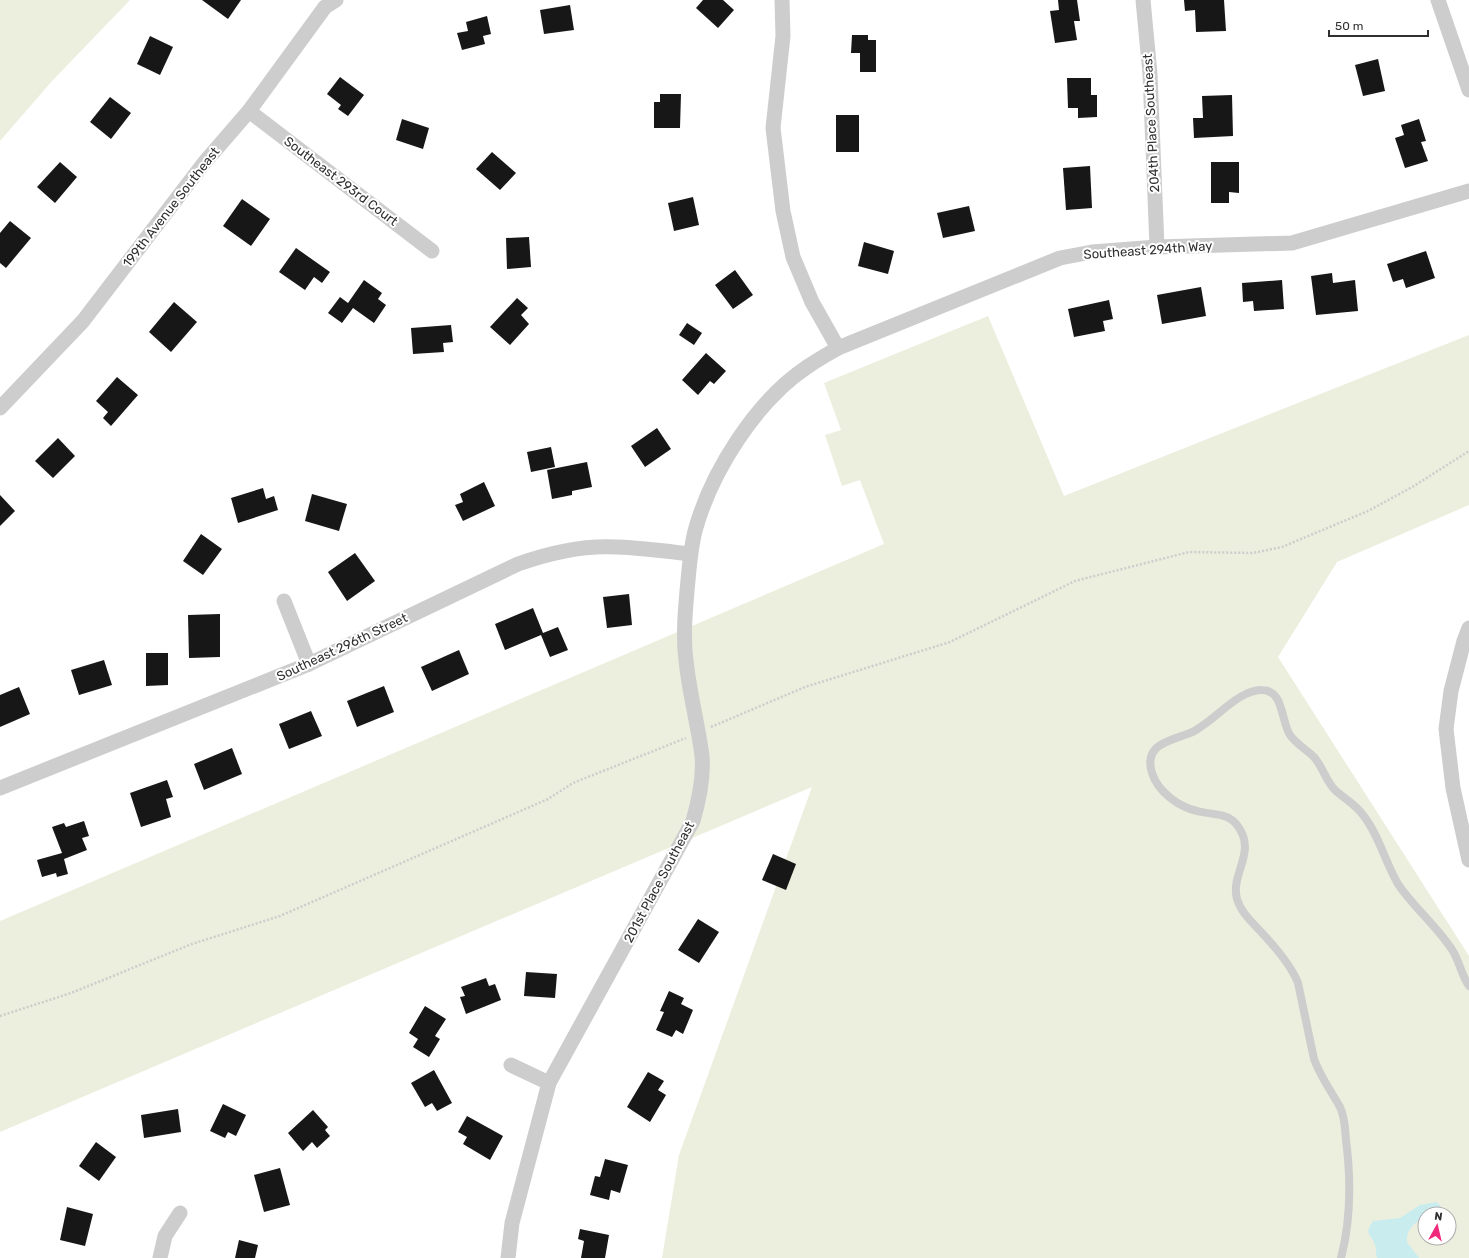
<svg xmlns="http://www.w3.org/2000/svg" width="1469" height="1258" viewBox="0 0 1469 1258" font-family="Rubik,sans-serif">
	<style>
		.green { fill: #eceede; fill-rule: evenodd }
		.water { fill: #c9edef }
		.building { fill: #171717 }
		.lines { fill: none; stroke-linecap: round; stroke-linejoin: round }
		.path { stroke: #cdcdcd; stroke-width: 2.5; stroke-dasharray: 2 2; stroke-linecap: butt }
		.lane { stroke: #cdcdcd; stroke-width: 8 }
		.street { stroke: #cdcdcd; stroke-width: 15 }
		.labels { text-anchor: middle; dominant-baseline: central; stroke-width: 4; stroke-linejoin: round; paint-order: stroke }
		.street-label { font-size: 13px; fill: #303030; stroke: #fff }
	</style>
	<rect width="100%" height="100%" fill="#fff"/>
	<g class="green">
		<path d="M0 0H130L52 81 0 141Z"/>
		<path d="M988 316 1064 496 1469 335V505L1337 562 1278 657 1469 956V1258H662L679 1155 812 787 0 1132V921L884 544 860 480 842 486 825 435 841 430 824 383ZM1425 1214H1449V1238H1425Z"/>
	</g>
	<path class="water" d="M1436 1202 1440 1205 1441 1209 1430 1214H1425V1217C1415 1222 1406 1229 1407 1242L1419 1258H1377C1376 1254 1376 1248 1375 1245 1370 1232 1364 1235 1373 1221L1400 1218 1420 1205Z"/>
	<g class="building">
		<path d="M202 0H241L228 19Z"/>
		<path d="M703 0H723L734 10 718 28 696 8Z"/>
		<path d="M1058 0H1077L1080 21H1074L1077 40 1055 43 1050 11 1059 10Z"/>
		<path d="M1184 0H1224L1226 31 1196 32 1195 10 1185 11Z"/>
		<path d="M570 5 574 30 544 34 540 10Z"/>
		<path d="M487 16 491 34 483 36 485 44 462 50 457 33 468 31 466 22Z"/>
		<path d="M852 35H868V40H876V72H860V53H851Z"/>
		<path d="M150 36 173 47 160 75 137 64Z"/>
		<path d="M1378 59 1385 91 1363 96 1355 65Z"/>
		<path d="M340 77 364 95 348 116 338 109 341 105 327 94Z"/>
		<path d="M1067 78H1091V95H1097V117L1078 118V108H1068Z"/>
		<path d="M660 94H681L680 128H654V102H660Z"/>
		<path d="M1232 95 1233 136 1194 138 1193 118H1203L1202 96Z"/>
		<path d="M110 97 131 113 111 139 90 122Z"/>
		<rect x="836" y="115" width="23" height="37"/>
		<path d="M402 119 429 128 423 149 396 140Z"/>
		<path d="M1419 119 1426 141 1421 142 1428 161 1405 168 1395 138 1404 135 1401 125Z"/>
		<path d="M492 152 516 173 500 190 476 169Z"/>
		<path d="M60 162 77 177 55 203 37 187Z"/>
		<path d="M1211 162H1239V193L1229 192V203H1211Z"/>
		<path d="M1090 166 1092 208 1066 210 1063 168Z"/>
		<path d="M693 197 699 225 674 231 668 203Z"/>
		<path d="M242 199 270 219 251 246 223 226Z"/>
		<path d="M969 206 975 231 943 238 937 213Z"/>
		<path d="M10 221 31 238 6 268 0 263V233Z"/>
		<path d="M529 237 531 267 507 269 506 238Z"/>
		<path d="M864 242 894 251 888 274 858 266Z"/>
		<path d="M296 248 330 272 322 283 314 277 305 290 279 272Z"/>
		<path d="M1426 251 1435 278 1406 288 1403 279 1393 282 1387 264Z"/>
		<path d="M735 270 753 295 733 309 715 285Z"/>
		<path d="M1332 273 1333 283 1355 280 1358 311 1316 315 1311 276Z"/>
		<path d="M364 280 382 293 378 299 386 305 374 323 353 308 342 323 328 313 340 297 348 303Z"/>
		<path d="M1282 280 1284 309 1254 311 1253 301 1243 302 1242 283Z"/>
		<path d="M1201 287 1206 316 1162 324 1157 295Z"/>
		<path d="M517 298 528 308 521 315 529 324 510 345 490 327Z"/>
		<path d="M1109 300 1113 319 1103 321 1105 331 1074 337 1068 309Z"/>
		<path d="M174 302 197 322 171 352 149 332Z"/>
		<path d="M687 323 702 333 694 345 679 335Z"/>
		<path d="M451 325 453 342 443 343 444 352 413 354 411 328Z"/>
		<path d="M706 353 726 371 714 384 710 381 698 395 682 380Z"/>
		<path d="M117 377 138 395 111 426 103 418 108 412 96 401Z"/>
		<path d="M657 428 671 449 645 467 631 446Z"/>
		<path d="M58 438 75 456 53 478 35 461Z"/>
		<path d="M551 447 555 467 531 472 527 452Z"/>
		<path d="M587 462 592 487 572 491V495L552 499 547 470Z"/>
		<path d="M484 482 495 506 463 521 455 505 463 502 460 494Z"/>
		<path d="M263 488 266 499 274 496 278 510 238 523 231 498Z"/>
		<path d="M312 494 347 504 339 531 305 521Z"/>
		<path d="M0 495 15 511 0 526Z"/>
		<path d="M201 534 222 549 203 575 183 561Z"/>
		<path d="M355 553 375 581 347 601 328 572Z"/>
		<path d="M629 594 632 625 607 628 603 597Z"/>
		<path d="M533 608 543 633 558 627 568 650 550 657 541 635 505 650 495 624Z"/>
		<path d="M220 614V657L189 658 188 615Z"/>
		<path d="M459 650 469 674 432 691 421 667Z"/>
		<path d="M146 653H168V685L146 686Z"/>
		<path d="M104 660 112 685 79 695 71 670Z"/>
		<path d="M384 686 394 712 357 727 347 701Z"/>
		<path d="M19 687 30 714 0 727V695Z"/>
		<path d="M311 711 322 736 289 749 279 724Z"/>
		<path d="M232 748 242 774 204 790 194 764Z"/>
		<path d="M167 780 173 797 166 799 171 817 141 827 130 793Z"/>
		<path d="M84 821 89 836 82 838 87 850 64 859 68 874 57 877 56 873 42 877 37 860 62 853 52 827 64 823 66 827Z"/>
		<path d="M773 854 796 864 786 890 762 880Z"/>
		<path d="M698 919 719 932 699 963 678 950Z"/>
		<path d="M526 972 557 974 555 998 524 996Z"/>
		<path d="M486 978 489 986 495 984 501 1000 466 1014 460 997 465 996 461 987Z"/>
		<path d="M669 991 684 998 681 1004 693 1010 683 1034 676 1030 672 1037 656 1030 664 1012 660 1011Z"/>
		<path d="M425 1006 446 1019 435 1036 440 1039 429 1057 413 1047 418 1039 409 1033Z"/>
		<path d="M434 1070 452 1103 437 1111 432 1103 425 1107 411 1083Z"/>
		<path d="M648 1072 664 1081 658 1090 666 1095 650 1122 627 1107Z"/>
		<path d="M223 1104 246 1115 236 1136 228 1132 225 1138 210 1131Z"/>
		<path d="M178 1109 181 1132 144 1138 141 1115Z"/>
		<path d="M313 1110 328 1127 325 1130 330 1136 317 1148 312 1142 303 1151 288 1133Z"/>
		<path d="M467 1116 503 1136 490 1160 463 1144 467 1137 458 1132Z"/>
		<path d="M96 1142 116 1157 99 1181 79 1166Z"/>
		<path d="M605 1159 628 1165 620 1193 611 1190 609 1200 590 1195 595 1176 600 1177Z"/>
		<path d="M280 1168 290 1205 264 1212 254 1175Z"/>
		<path d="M67 1207 93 1214 85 1246 60 1240Z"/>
		<path d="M580 1229 609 1235 605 1258H581L584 1241 578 1239Z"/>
		<path d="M239 1240 258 1245 255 1258H235Z"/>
	</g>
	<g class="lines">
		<g class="path">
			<path d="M711 727 805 687 950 642 1075 581 1189 552 1253 553 1282 547 1368 511 1414 486 1469 451"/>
			<path d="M0 1016 71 993 192 944 280 916 548 799 573 783 686 738"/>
		</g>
		<path class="lane" d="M1341 1258C1351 1220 1351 1179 1346 1140 1345 1129 1345 1117 1340 1107 1331 1091 1320 1076 1314 1059L1298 983C1291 965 1276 948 1263 934 1253 923 1241 913 1237 899 1230 873 1258 852 1237 825 1227 812 1211 815 1197 811 1179 807 1158 792 1152 773 1143 744 1170 741 1190 733 1212 724 1238 689 1262 690 1284 690 1281 722 1290 735 1296 744 1306 749 1314 757 1323 767 1326 782 1336 791 1345 799 1356 805 1363 815 1379 835 1385 862 1398 884 1413 907 1441 930 1454 953 1460 964 1462 976 1469 986"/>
		<g class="street">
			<path d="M782 0 783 36 773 128 783 211 793 257 812 302 838 348"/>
			<path d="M1143 0 1150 74 1157 247"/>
			<path d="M1438 0 1469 90"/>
			<path d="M249 111 432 251"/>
			<path d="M0 408 83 321 204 163 249 111 325 7 336 0"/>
			<path d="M284 601 309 664"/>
			<path d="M1469 628 1464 641 1451 691 1446 729 1453 788 1469 860"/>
			<path d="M0 788 309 664 518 564C549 553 584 545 617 547 641 548 666 551 690 554"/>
			<path d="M511 1065 549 1083"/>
			<path d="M160 1258 165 1236 180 1213"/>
			<path d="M508 1258 512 1223 549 1083 693 821C699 800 704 778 702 756 698 724 689 692 686 660 683 638 685 614 687 591 689 571 690 551 695 531 711 472 756 401 807 367 817 360 828 354 838 348L1060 258 1092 252 1157 247 1292 243 1469 191"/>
		</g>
	</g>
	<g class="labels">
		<g class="street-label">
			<text transform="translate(1151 123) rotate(-93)">204th Place Southeast</text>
			<text transform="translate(341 181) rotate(37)">Southeast 293rd Court</text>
			<text transform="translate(171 207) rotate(-52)">199th Avenue Southeast</text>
			<text transform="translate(1148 250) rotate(-4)">Southeast 294th Way</text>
			<text transform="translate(342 647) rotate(-25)">Southeast 296th Street</text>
			<text transform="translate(659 882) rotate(-62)">201st Place Southeast</text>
		</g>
	</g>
	<g transform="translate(1437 1226) rotate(8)"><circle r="19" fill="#ffffff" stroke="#acacac"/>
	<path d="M0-3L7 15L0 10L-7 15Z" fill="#f0297a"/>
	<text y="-6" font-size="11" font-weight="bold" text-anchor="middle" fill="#303030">N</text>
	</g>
	<path d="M1329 30v6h99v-6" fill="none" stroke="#303030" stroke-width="2"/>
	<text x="1335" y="30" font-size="12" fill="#303030" stroke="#ffffff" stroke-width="3" paint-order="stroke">50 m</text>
</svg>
